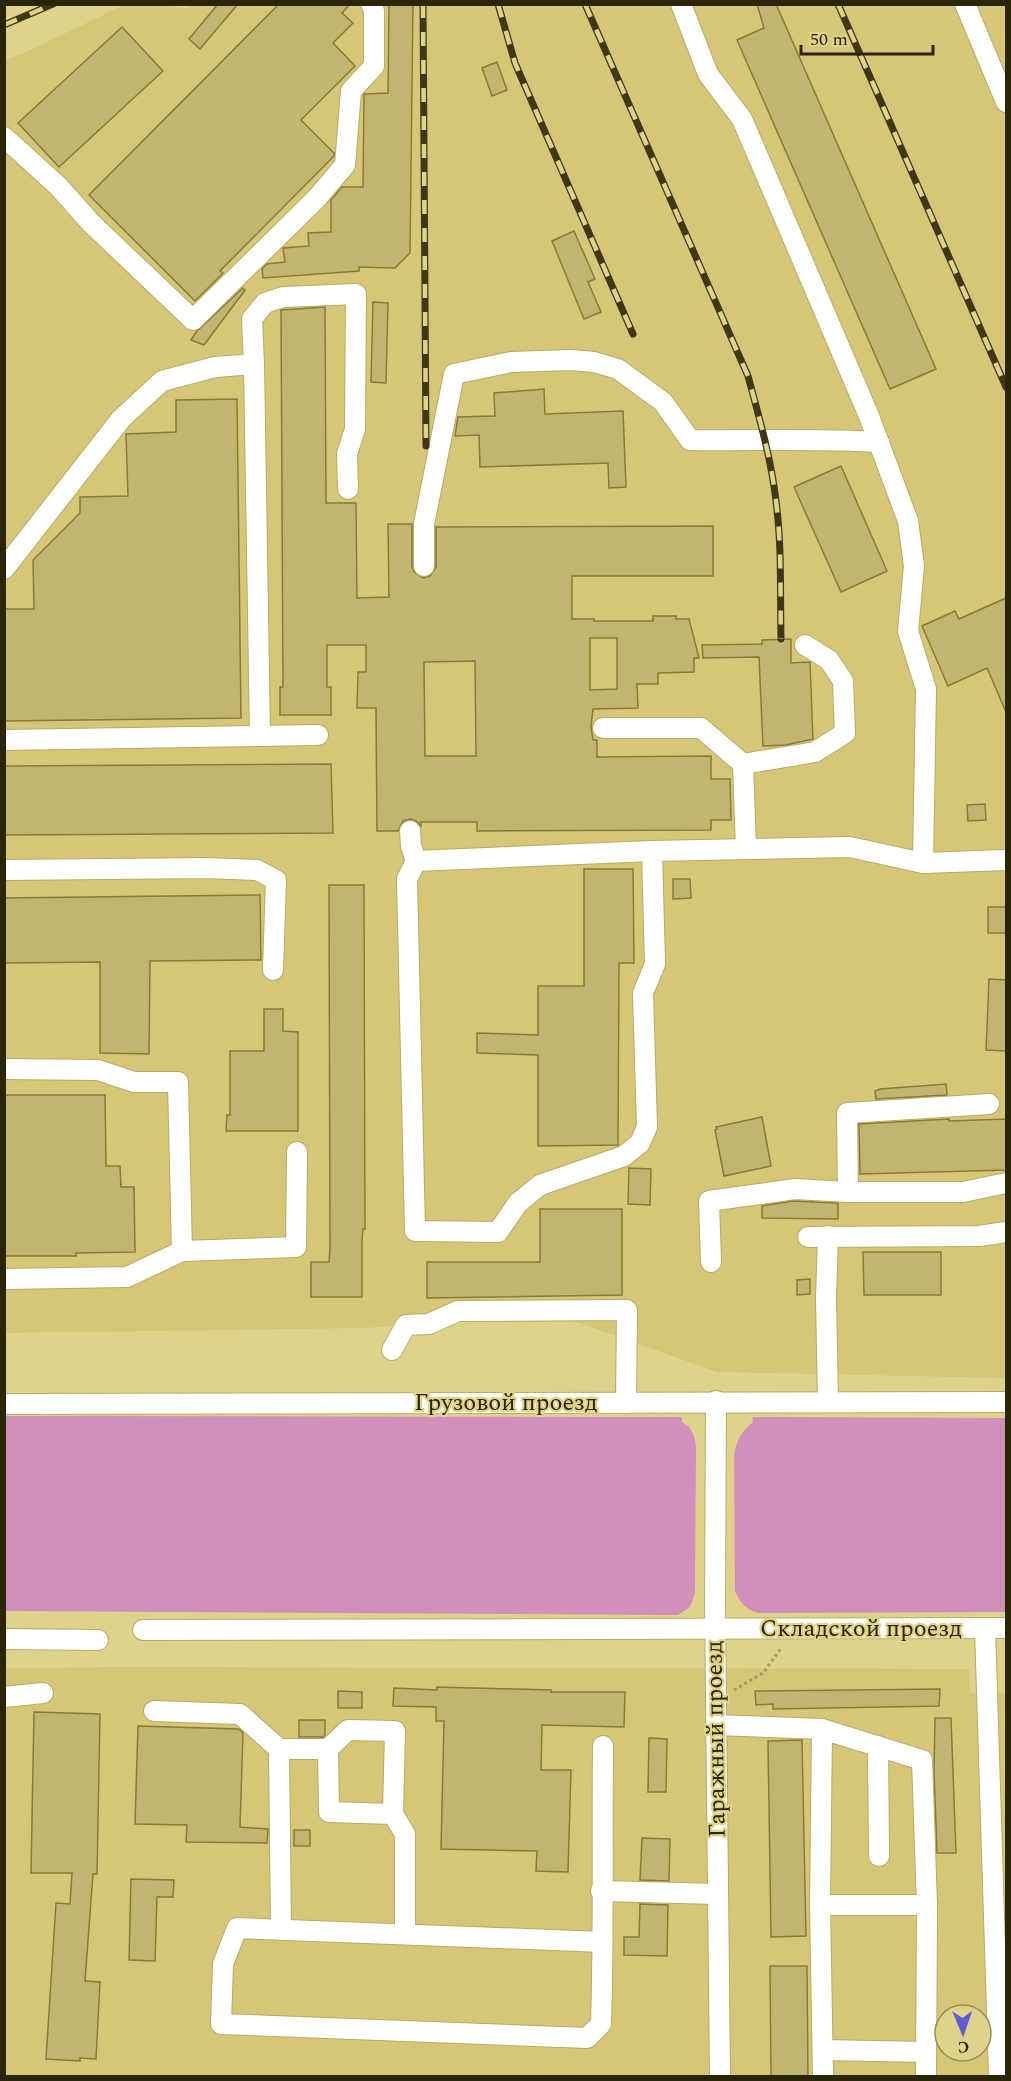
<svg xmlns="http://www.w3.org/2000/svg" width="1011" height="2081" viewBox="0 0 1011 2081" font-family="Spectral,serif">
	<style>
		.built { fill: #d5c777; fill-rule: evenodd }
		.green { fill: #d28fbc }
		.building { fill: #c2b56f; stroke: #877b35; stroke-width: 1.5; fill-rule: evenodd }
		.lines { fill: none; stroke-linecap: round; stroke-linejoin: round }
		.minor-casing { stroke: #b8ab65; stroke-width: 22 }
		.path { stroke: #a49a60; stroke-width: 3; stroke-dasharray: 3 3; stroke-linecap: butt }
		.minor { stroke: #fff; stroke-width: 20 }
		.rail-casing { stroke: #3e3816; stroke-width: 7 }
		.rail { stroke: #dfd38b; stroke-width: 4.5; stroke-dasharray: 14; stroke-linecap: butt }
		.labels { text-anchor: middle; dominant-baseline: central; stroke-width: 4.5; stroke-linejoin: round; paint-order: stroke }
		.street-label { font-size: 24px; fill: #2a2507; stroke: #dfd38b }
	</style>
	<rect width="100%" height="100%" fill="#dfd38b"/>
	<g class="built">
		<path d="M193 4 1006 5V1378L717 1372 571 1320H470L366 1328 5 1333 4 60 24 53 124 5H164L187 9Z"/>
		<path d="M126 1667 969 1669 970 1693H1006V2076H5L4 1668ZM945 2015H981V2051H945Z"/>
	</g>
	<g class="green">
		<path d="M5 1416 682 1417V1422C692 1428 694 1434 696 1446L695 1593 690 1607 678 1615 5 1611Z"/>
		<path d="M752 1417 1006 1418V1612L758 1613C746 1609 740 1603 735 1591L734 1460C735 1442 740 1433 753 1422Z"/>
	</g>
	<g class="building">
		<path d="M218 4H238L200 49 189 39Z"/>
		<path d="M279 4H350L342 13 353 23 333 43 355 66 301 120 334 153V156L220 271 223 273 195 301 89 195Z"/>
		<path d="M389 4H413L410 253 395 268 359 267V271L263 278 262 269 267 264 285 262 283 248 309 246 308 233 331 232V200L342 187H363L364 94 388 93Z"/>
		<path d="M757 4H776L936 369 890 389 737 40 764 28Z"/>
		<path d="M122 27 163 71 59 167 18 123Z"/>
		<path d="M497 62 507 90 492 96 482 68Z"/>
		<path d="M574 231 595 279 588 282 601 312 584 319 552 241Z"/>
		<path d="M243 288 245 290 204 345 191 340 197 331Z"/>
		<path d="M373 302 388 303 386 383 371 382Z"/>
		<path d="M325 307 326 503H356L357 598 389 597 388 524H412V567L414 572 423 578 430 576 436 567V527L713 526V576H572V619H594V621H653V616H676V619H689L699 658H694V672L658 673V684H637L638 708 593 709 591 727 593 740H597V757L711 756V779H730L731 820H711V830L477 831V822H421V826L416 821 410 819 403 821 398 831H377L376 708H357L358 672H366V645H327V687H331V715H280V687H283L281 310ZM590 638H617V689L590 690ZM475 661 476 756H425L424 662Z"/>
		<path d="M544 389 545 414 623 411 626 487 609 488 608 463 480 467 479 435 455 436 458 417 495 416 494 393Z"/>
		<path d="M237 399 241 718 4 721V609H34L33 560 80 513V497L128 496 126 434 176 432V400Z"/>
		<path d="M841 466 887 571 841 592 794 487Z"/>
		<path d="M1006 598V712L987 668 948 686 922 626 955 611 959 619Z"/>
		<path d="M791 639V663L810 662 813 739 786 745 763 746 759 657 703 658 702 645 762 644V640Z"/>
		<path d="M331 764 333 833 4 835V766Z"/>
		<path d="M985 804 986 820 968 821 967 805Z"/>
		<path d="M584 869H633L634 963H619L618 1145 538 1146V1055L477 1053V1033L538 1035V986H584Z"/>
		<path d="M673 879H690L691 898 673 899Z"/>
		<path d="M329 885H364L365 1229H363L362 1241V1297H311V1262H329L330 1248Z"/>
		<path d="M260 895 261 960 150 961 149 1054 100 1053V962L4 963V898Z"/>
		<rect x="988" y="907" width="18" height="26"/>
		<path d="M989 979 1006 980V1051L986 1050Z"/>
		<path d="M264 1009H283V1031L298 1032V1131H226L227 1115H230V1051H264Z"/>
		<path d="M946 1084 947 1095 876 1099 875 1091 880 1089Z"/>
		<path d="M4 1095H105L106 1166H120L121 1187H134L135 1252 76 1253V1256H4Z"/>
		<path d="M762 1117 771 1166 724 1176 715 1130 717 1129 716 1127Z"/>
		<path d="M949 1119V1121L1006 1119V1170L860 1174 859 1124Z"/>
		<path d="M629 1168 651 1169 650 1205 628 1204Z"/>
		<path d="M793 1201 838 1203V1219L762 1218V1206Z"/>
		<path d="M540 1209H622V1295L427 1298V1262H540Z"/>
		<path d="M863 1252H941V1295H864Z"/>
		<path d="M810 1279V1294L797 1295V1280Z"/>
		<path d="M437 1687 551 1690V1692H625L624 1727 542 1725 541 1770H571L568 1872 536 1871 537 1851 441 1849 444 1721H436V1707L393 1706 394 1688 437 1690Z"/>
		<path d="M940 1689 939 1706 773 1709V1704L756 1705 755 1691Z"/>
		<path d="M338 1691 362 1692V1708H338Z"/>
		<path d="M34 1712 100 1714 97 1874H93L85 1981 100 1982 96 2059 80 2058V2061L46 2059 56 1903 70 1904 72 1873H31Z"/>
		<path d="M935 1718H951L956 1853H937L934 1772Z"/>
		<path d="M299 1720H325V1735L323 1737H299Z"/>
		<path d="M138 1726 239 1729 243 1733 240 1827 268 1829 267 1843 186 1842 187 1825 135 1824Z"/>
		<path d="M649 1738 667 1739 666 1792H648Z"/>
		<path d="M802 1740 806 1936 771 1937 768 1741Z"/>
		<rect x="294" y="1830" width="16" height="16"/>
		<path d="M642 1838 670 1839 669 1881 640 1880Z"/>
		<path d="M131 1879 174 1880 173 1897H157L155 1961 129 1960Z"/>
		<path d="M640 1904 668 1905 667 1956 624 1955V1937H639Z"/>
		<path d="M770 1966H807L808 2076H771Z"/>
	</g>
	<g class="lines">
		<g class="minor-casing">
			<g id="minor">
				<path d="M681 4 708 74 742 119 869 416 908 521 914 566 908 631 926 689 923 863"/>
				<path d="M965 4 1006 102"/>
				<path d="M4 137 58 186 91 223 193 320 316 199 345 165 351 91 374 66V11L371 4"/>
				<path d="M254 364 252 319 265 303 283 297 356 294 355 429 347 454 348 489"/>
				<path d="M424 566V524L454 374 511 362 571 360 594 362 618 369 663 402 690 440C753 441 816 438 879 442"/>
				<path d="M4 569 121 419 162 381 215 367 254 364 260 736"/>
				<path d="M603 728H701L743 764 746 849"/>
				<path d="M4 740 318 735"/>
				<path d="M743 764 815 752 845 733 843 681 829 660 805 645"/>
				<path d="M410 831 411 846 416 861"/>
				<path d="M652 851 655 964 643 993 647 1127 640 1143 624 1156 540 1185 518 1203 498 1232 415 1231 407 879 416 861 652 851 850 847 923 863 1006 860"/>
				<path d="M4 870 207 868 257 870 276 880 273 970"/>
				<path d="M4 1069 98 1070 134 1082H178L182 1251"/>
				<path d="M989 1104 847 1113 848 1192H963L1006 1183"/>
				<path d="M808 1237 979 1236 1006 1232"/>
				<path d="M711 1262 709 1201 795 1189 848 1192"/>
				<path d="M4 1279 127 1277 182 1251 296 1247 297 1152"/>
				<path d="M392 1350 406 1325 429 1324 458 1311 627 1310 626 1403"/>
				<path d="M716 1401 715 1603 720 2076"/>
				<path d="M828 1401 826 1298 828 1236"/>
				<path d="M4 1404 1006 1402"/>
				<path d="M985 1628 999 2076"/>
				<path d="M143 1630 1006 1628"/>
				<path d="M4 1639 98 1640"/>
				<path d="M4 1697 43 1693"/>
				<path d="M154 1711 240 1714 279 1749 281 1930"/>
				<path d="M716 1725 822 1729 922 1760 927 1905"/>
				<path d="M822 1729 820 1905 823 2076"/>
				<path d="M878 1746 879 1856"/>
				<path d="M279 1749H328L348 1730 395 1731 393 1814 329 1812 328 1749"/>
				<path d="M393 1814 405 1834V1934"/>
				<path d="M601 1891 718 1894"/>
				<path d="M820 1905H927L926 2076"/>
				<path d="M603 1942 237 1928 223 1964 221 2024 587 2038 601 2024C604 1931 602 1839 603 1746"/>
				<path d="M823 2050 926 2052"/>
			</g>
		</g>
		<path class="path" d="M734 1690 763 1673 782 1647"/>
		<use href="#minor" class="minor"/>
		<g class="rail-casing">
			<g id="rail">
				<path d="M423 4 426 446"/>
				<path d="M498 4 515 63 633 334"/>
				<path d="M585 4 748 376C759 417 771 458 776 501 782 547 780 593 781 639"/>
				<path d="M838 4 1006 387"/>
				<path d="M4 25 53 4"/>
			</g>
		</g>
		<use href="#rail" class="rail"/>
	</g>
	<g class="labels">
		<g class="street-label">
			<text x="506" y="1403">Грузовой проезд</text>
			<text x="861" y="1629">Складской проезд</text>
			<text transform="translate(716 1739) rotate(-91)">Гаражный проезд</text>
		</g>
	</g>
	<rect width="1011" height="2081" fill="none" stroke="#2a2507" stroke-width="12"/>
	<g transform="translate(963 2033) rotate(178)"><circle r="28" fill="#dfd38b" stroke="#978d56" stroke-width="1.5"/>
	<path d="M0-4.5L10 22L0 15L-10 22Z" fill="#5e5cd4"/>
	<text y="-9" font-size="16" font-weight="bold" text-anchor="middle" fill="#2a2507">С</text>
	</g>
	<path d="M801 45v9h132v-9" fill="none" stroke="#2a2507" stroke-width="3"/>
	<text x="810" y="45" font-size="18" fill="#2a2507" stroke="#dfd38b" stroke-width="4.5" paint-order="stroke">50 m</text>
</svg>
